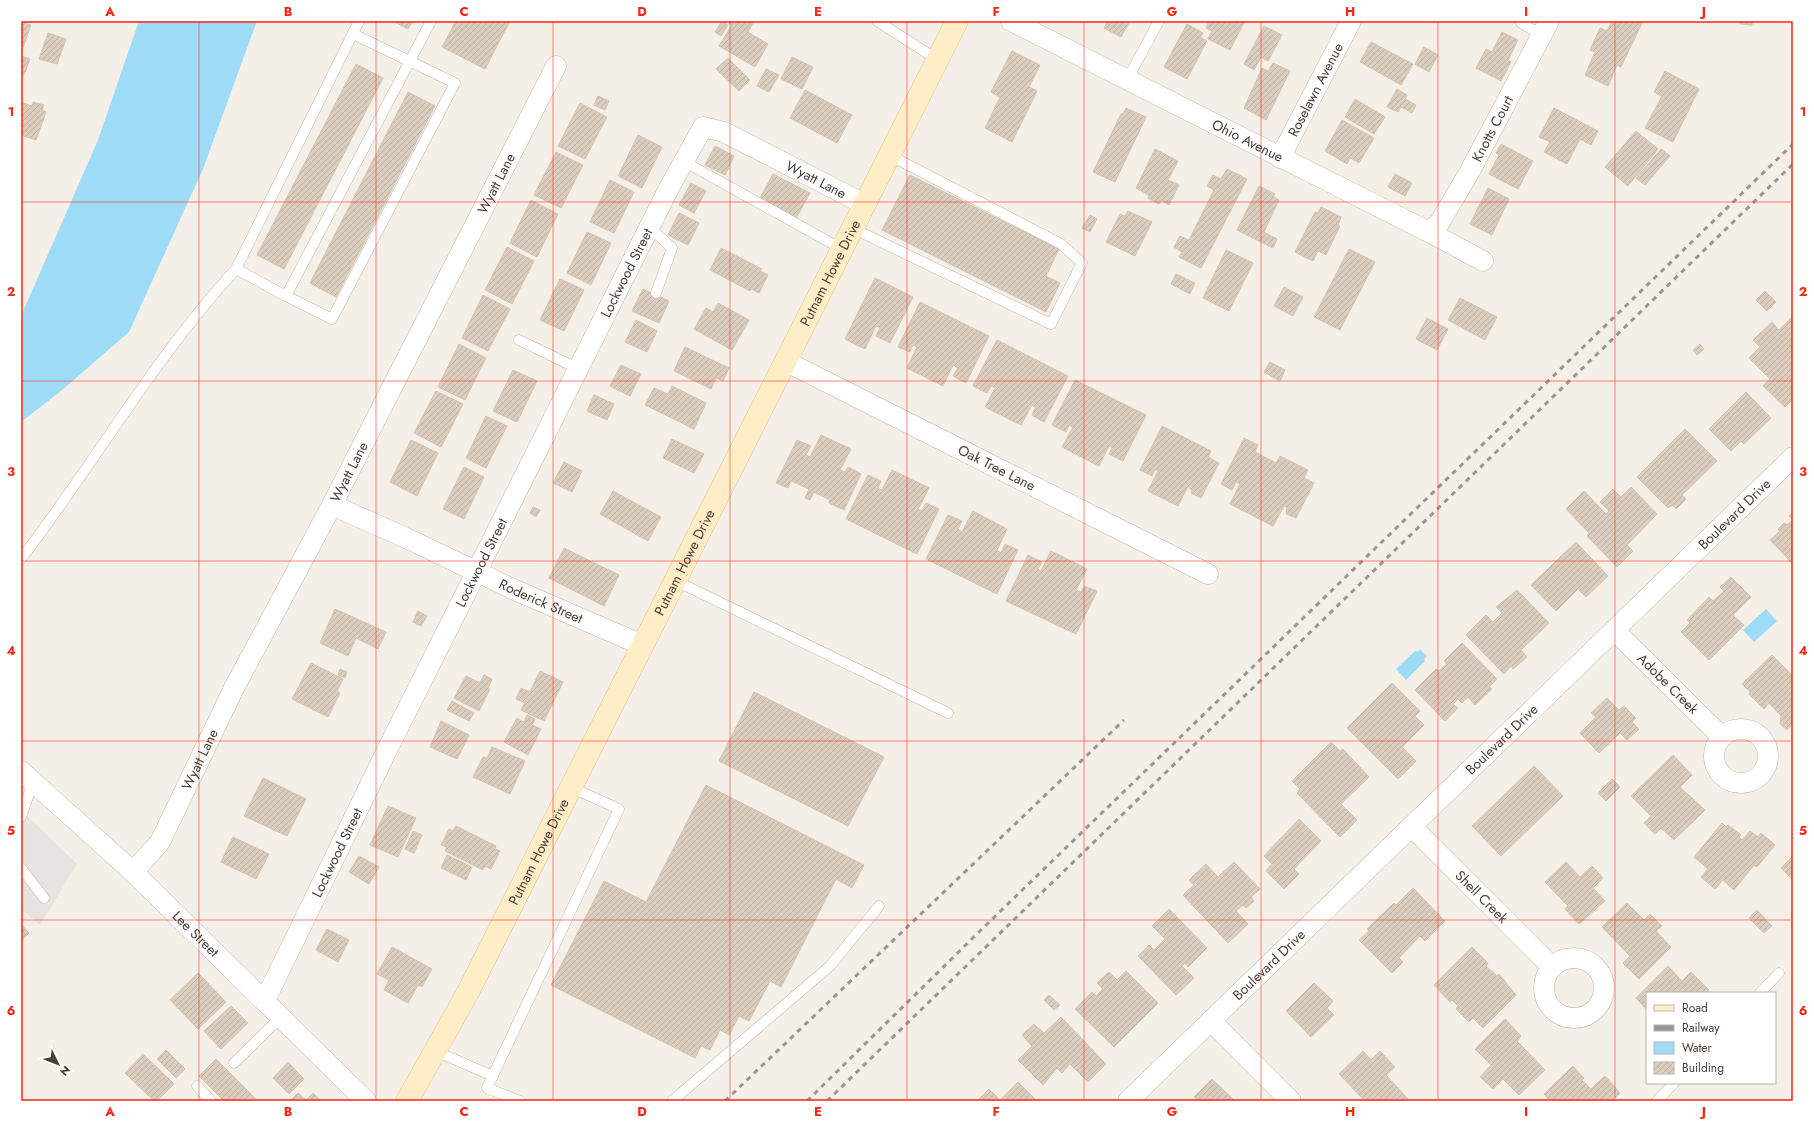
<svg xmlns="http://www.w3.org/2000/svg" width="1814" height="1122" viewBox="0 0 1814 1122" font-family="Jost,sans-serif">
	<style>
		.parking { fill: #e6e3e0 }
		.water { fill: #9edbf7 }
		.building { fill: url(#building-hatch); stroke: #d3c2ae }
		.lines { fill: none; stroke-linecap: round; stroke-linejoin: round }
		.lane-casing { stroke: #c2b7a9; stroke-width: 11 }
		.street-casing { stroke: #c2b7a9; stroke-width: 21 }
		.secondary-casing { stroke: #ddc395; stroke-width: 23 }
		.lane { stroke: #fff; stroke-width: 10 }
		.street { stroke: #fff; stroke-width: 20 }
		.secondary { stroke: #ffedc7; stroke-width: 22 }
		.rail { stroke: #979797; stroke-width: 3; stroke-dasharray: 5 5; stroke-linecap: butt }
		.grid { fill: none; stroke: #ff2314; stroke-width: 1; stroke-opacity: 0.55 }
		.labels { text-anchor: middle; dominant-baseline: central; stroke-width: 3; stroke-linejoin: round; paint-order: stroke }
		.street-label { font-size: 14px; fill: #494035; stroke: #fff }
		.neatline { fill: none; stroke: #ff2314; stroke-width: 1.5 }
		.grid-label { font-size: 13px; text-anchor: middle; font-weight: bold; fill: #ff2314 }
	</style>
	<defs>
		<pattern id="building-hatch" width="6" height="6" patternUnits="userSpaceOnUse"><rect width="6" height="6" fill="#dbcdbe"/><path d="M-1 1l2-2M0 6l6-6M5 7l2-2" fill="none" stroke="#bdb1a4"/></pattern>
	</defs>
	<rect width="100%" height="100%" fill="#f5f0e7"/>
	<path class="parking" d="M21 810 77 864 40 925 21 909Z"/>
	<g class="water">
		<path d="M139 21H257L203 169 129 332 61 391 21 422V316L98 140Z"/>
		<path d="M1766 609 1777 621 1754 642 1743 630Z"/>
		<path d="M1420 649 1427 656 1424 659 1425 661 1406 680 1396 669 1415 651 1417 652Z"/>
	</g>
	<g class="building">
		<path d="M393 21H413L408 29Z"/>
		<path d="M456 21H510L485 69 442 47Z"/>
		<path d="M722 21 728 25 721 36 715 32Z"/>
		<path d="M725 21H754L748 32 768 44 755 67 719 46 732 25Z"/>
		<path d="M1108 21H1130L1121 37 1104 28Z"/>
		<path d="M1209 21H1245L1230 50 1208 39 1212 31 1206 28Z"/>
		<path d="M1612 21H1643L1621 67 1617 65 1608 86 1585 75 1595 52 1590 50 1600 28 1607 31Z"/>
		<path d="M1740 21H1752V25L1740 24Z"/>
		<path d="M21 22 31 25 21 53Z"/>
		<path d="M1187 24 1203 33 1200 37 1207 41 1187 79 1164 67Z"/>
		<path d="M1264 26 1282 35 1268 61 1261 57 1254 70 1244 64Z"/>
		<path d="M1502 32 1518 40 1508 60 1511 62 1501 81 1476 68 1486 49 1492 52Z"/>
		<path d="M48 33 66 39 57 64 39 59Z"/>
		<path d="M1371 42 1413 64 1401 85 1360 62Z"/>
		<path d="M1424 47 1438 55 1429 72 1415 64Z"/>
		<path d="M1012 51 1040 65 1029 87 1037 91 1012 142 985 128 1000 97 991 92Z"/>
		<path d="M21 56 30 59 24 75 21 74Z"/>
		<path d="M792 57 813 67 802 89 781 79Z"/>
		<path d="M728 58 750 80 739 91 716 69Z"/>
		<path d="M1273 63 1290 71 1266 120 1244 108 1262 68 1268 71Z"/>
		<path d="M356 64 383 78 284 269 257 255Z"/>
		<path d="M766 69 779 75 769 92 757 86Z"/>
		<path d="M1665 71 1699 89 1673 142 1645 128 1662 96 1654 92Z"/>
		<path d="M1397 89 1407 95 1405 99 1416 105 1412 113 1401 107 1398 112 1387 107Z"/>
		<path d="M805 90 852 115 837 143 790 118Z"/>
		<path d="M408 92 435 106 336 297 310 283Z"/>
		<path d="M598 96 609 101 605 110 594 105Z"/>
		<path d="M1355 99 1385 117 1374 134 1345 117Z"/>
		<path d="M21 102 32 106 33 102 44 105 42 110 46 112 36 140 21 135Z"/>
		<path d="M580 103 607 117 585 159 558 146Z"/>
		<path d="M1126 108 1146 117 1115 182 1093 172 1121 114H1123Z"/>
		<path d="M1554 108 1598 131 1591 145 1580 139 1567 164 1544 152 1550 142 1539 137Z"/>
		<path d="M1342 120 1374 138 1359 163 1350 158 1347 164 1325 151Z"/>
		<path d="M1636 131 1658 149 1628 186 1605 167Z"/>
		<path d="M638 135 662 147 642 188 618 176Z"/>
		<path d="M1501 144 1533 161 1518 189 1489 174 1499 155 1496 153Z"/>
		<path d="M715 146 734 156 725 175 705 165Z"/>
		<path d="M1155 149 1178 161 1168 180 1179 185 1169 205 1161 200 1159 204 1148 198 1149 195 1136 188Z"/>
		<path d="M1661 149 1670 156 1645 185 1636 178Z"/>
		<path d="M556 152 583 165 561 208 534 195Z"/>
		<path d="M1227 169 1247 179 1201 268 1179 257 1182 252 1174 247 1180 236 1189 240 1214 190 1207 186 1213 175 1221 179Z"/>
		<path d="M773 174 810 193 795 220 759 200Z"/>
		<path d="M1395 174 1412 183 1405 196 1388 187Z"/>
		<path d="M910 175 1059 249 1046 276 1060 283 1046 312 882 230Z"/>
		<path d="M610 180 634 192 614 233 590 222Z"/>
		<path d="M691 183 706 191 694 213 679 205Z"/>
		<path d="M1259 186 1275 194 1273 197 1279 200 1264 232 1277 239 1273 248 1237 230Z"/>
		<path d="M1488 188 1509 199 1492 235 1470 224Z"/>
		<path d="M531 200 558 214 537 257 510 243Z"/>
		<path d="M1321 207 1341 217 1338 225 1340 226 1326 255 1318 251 1313 261 1295 252 1315 212 1318 213Z"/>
		<path d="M1128 211 1152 222 1135 256 1106 242 1120 214 1125 216Z"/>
		<path d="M679 213 699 223 688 245 668 235Z"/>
		<path d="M1090 215 1097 219 1090 232 1082 228Z"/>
		<path d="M587 232 611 243 591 285 567 273Z"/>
		<path d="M507 247 534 261 512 304 485 290Z"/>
		<path d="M721 248 762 269 760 271 768 275 759 293 751 289 750 291 710 270Z"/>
		<path d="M1349 249 1375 262 1340 330 1314 317Z"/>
		<path d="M1226 250 1253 263 1229 311 1203 298Z"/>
		<path d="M1176 274 1195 283 1190 294 1171 284Z"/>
		<path d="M875 278 913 297 890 343 876 336 880 328 876 326 865 349 845 339Z"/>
		<path d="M560 279 584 290 564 331 540 320Z"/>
		<path d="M1284 287 1303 297 1293 316 1274 306Z"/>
		<path d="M643 289 669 301 659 323 632 311Z"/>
		<path d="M1765 291 1776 302 1767 311 1756 300Z"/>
		<path d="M483 295 510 309 488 351 462 338Z"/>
		<path d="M1460 298 1497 317 1485 340 1448 320Z"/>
		<path d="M920 302 989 336 966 383 953 376 958 368 953 365 943 386 907 368 917 347 913 345 910 352 898 347Z"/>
		<path d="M718 303 749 320 732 350 694 329 706 308 713 312Z"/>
		<path d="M1792 317 1793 399 1785 407 1763 386 1770 379 1749 358 1760 347 1753 340 1772 322 1779 330Z"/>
		<path d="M1427 318 1448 329 1437 350 1416 339Z"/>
		<path d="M636 320 657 331 647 352 625 342Z"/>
		<path d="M997 340 1068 376 1044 422 1032 415 1036 407 1032 405 1021 425 985 407 995 388 991 386 987 393 973 386Z"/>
		<path d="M459 344 486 358 465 400 438 387Z"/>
		<path d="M1700 344 1704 349 1697 355 1693 350Z"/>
		<path d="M685 347 729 368 723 381 716 378 711 389 674 371Z"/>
		<path d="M1270 362 1285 370 1280 381 1264 372Z"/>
		<path d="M621 365 641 374 630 396 610 386Z"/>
		<path d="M513 370 537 381 517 422 493 411Z"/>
		<path d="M1075 380 1146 415 1123 461 1109 454 1112 448 1109 446 1099 466 1062 447 1073 427 1069 425 1066 432 1052 425Z"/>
		<path d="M672 386 706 403 694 429 645 405 654 388 668 394Z"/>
		<path d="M436 391 463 404 441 447 414 433Z"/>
		<path d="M1746 392 1771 418 1744 444 1741 441 1731 451 1709 429Z"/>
		<path d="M594 395 614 404 607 420 587 411Z"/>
		<path d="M486 416 507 426 486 468 466 458Z"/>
		<path d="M1162 426 1211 451 1208 457 1219 463 1201 498 1191 493 1192 491 1188 486 1178 506 1148 491 1158 471 1155 469 1152 476 1140 470Z"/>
		<path d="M1685 429 1717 461 1682 495 1686 499 1676 509 1672 505 1668 508 1637 477Z"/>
		<path d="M821 435 851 449 840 470 845 472 848 467 861 474 844 510 829 503 830 500 814 492 810 500 805 498 809 489 791 481 788 488 776 483 797 440 811 446 806 455 810 457Z"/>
		<path d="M1244 438 1258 445 1255 452 1276 463 1280 456 1308 470 1304 478 1314 483 1296 518 1286 514 1287 507 1284 506 1273 526 1230 504 1240 484 1236 482 1232 490 1221 484Z"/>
		<path d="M672 439 704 454 694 473 663 458Z"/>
		<path d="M411 440 438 453 417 496 390 482Z"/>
		<path d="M564 462 582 471 572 492 553 483Z"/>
		<path d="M464 467 484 477 464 519 443 509Z"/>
		<path d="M892 470 929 488 918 509 922 511 926 503 939 509 917 554 846 519 868 475 881 481 878 488 882 490Z"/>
		<path d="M1631 487 1657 514 1627 545 1633 551 1617 567 1587 536 1589 533 1566 509 1584 491 1606 514 1609 511 1600 502 1613 489 1621 497Z"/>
		<path d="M613 491 661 517 648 541 600 514Z"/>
		<path d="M533 507 540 510 536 517 530 513Z"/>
		<path d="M973 511 1007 529 997 550 1001 553 1005 544 1018 550 997 594 926 559 948 515 962 521 958 529 962 532Z"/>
		<path d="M1793 512V564L1770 540 1780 531 1778 529 1784 523 1787 525 1793 520 1789 516Z"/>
		<path d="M1576 542 1608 576 1586 597 1578 589 1556 611 1531 585Z"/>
		<path d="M564 548 619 575 604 606 549 578Z"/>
		<path d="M1051 551 1087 569 1076 590 1081 592 1084 586 1097 591 1076 634 1006 601 1028 555 1042 562 1038 569 1041 571Z"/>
		<path d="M1731 577 1751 597 1733 615 1744 625 1709 660 1681 632 1690 623 1687 620 1709 597 1713 601 1724 591 1720 587Z"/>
		<path d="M1517 590 1549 623 1521 650 1527 657 1513 669 1511 666 1504 674 1466 635 1486 615 1493 622 1502 613 1496 607Z"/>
		<path d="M335 609 386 632 378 649 356 638 348 656 320 643Z"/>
		<path d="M418 611 427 616 421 626 413 622Z"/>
		<path d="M1462 643 1497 679 1489 687 1492 689 1475 705 1468 697 1462 703 1458 699 1453 704 1458 708 1445 721 1415 690 1436 669 1439 671 1447 664 1444 661Z"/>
		<path d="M1772 655 1793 676V724L1787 730 1780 724 1781 716 1769 703 1764 709 1749 694 1750 692 1742 684Z"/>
		<path d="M311 663 343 679 337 691 340 693 328 717 292 699Z"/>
		<path d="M340 669 347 672 345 678 338 675Z"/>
		<path d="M540 671 563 682 544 721 521 710 525 703 516 699 521 688 530 692Z"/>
		<path d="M484 675 492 679 488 688 490 689 479 711 454 698 466 676 480 683Z"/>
		<path d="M1392 683 1420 711 1415 716 1424 725 1402 747 1416 761 1398 779 1347 728Z"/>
		<path d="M754 692 884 757 848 826 719 761Z"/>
		<path d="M1607 698 1619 710 1624 706 1636 718 1632 722 1639 729 1627 740 1620 733 1599 753 1580 733 1596 717 1591 713Z"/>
		<path d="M452 701 474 713 469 721 447 710Z"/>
		<path d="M527 715 535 719 532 725 541 729 528 755 504 742 517 718 524 722Z"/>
		<path d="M441 721 469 735 457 759 430 747Z"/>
		<path d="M1331 742 1340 751 1343 749 1369 777 1341 804 1357 820 1340 837 1297 793 1300 789 1292 781Z"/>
		<path d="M492 747 525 761 510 794 473 777 483 757 487 758Z"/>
		<path d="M1673 755 1692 775 1680 787 1705 810 1674 840 1661 828 1655 834 1644 823 1651 816 1631 796Z"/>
		<path d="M1534 766 1563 796 1501 856 1472 826Z"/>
		<path d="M263 778 306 799 287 836 244 816Z"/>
		<path d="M1612 779 1620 787 1606 801 1598 793Z"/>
		<path d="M706 785 864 865 852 888 836 879 781 987 770 981 749 1021 739 1016 729 1035 720 1030 710 1050 701 1046 695 1058 551 985 604 881 646 902Z"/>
		<path d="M388 806 416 818 398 857 370 845Z"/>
		<path d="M1299 819 1321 841 1294 869 1299 874 1284 889 1266 871 1272 864 1264 856Z"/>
		<path d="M1722 823 1726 827 1728 825 1741 835 1739 837 1742 840 1750 831 1758 837 1761 833 1775 845 1757 867 1754 865 1734 890 1723 880 1715 889 1701 877 1708 869 1694 857Z"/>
		<path d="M456 826 496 846 495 849 500 851 491 869 485 866 483 870 445 851 447 847 441 845 449 829 453 831Z"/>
		<path d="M413 831 422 835 414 853 405 849Z"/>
		<path d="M233 837 269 854 256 879 221 862Z"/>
		<path d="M447 855 472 867 466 880 441 868Z"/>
		<path d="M359 856 379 867 369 884 349 872Z"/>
		<path d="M1793 856V880L1781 868Z"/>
		<path d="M1234 862 1260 889 1251 897 1254 901 1246 908 1243 905 1236 911 1248 924 1228 943 1183 895 1194 885 1189 880 1206 864 1218 877Z"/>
		<path d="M1566 862 1580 877 1592 866 1603 878 1593 888 1605 901 1579 924 1565 909 1568 906 1545 882Z"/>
		<path d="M1413 888 1445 921 1425 941 1420 936 1399 958 1403 962 1392 973 1359 940 1369 931 1367 929 1394 903 1396 905Z"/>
		<path d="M1627 903 1644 920 1650 914 1662 926 1656 931 1671 947 1639 979 1623 963 1630 956 1602 927Z"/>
		<path d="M1169 909 1207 948 1188 967 1185 963 1182 966 1194 978 1176 995 1138 956 1149 945 1154 950 1165 939 1152 926Z"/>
		<path d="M1757 910 1772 926 1764 933 1749 918Z"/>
		<path d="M21 924 29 933 21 941Z"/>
		<path d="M327 929 349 940 338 962 316 950Z"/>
		<path d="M392 947 432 969 422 987 418 985 408 1003 384 990 389 980 377 974Z"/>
		<path d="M1472 947 1488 963 1486 966 1497 976 1499 974 1516 995 1483 1028 1473 1018 1469 1022 1456 1009 1458 1006 1452 1000 1450 1002 1434 985Z"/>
		<path d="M1668 966 1682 981 1691 972 1709 990 1706 993H1647V1010L1636 998Z"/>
		<path d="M1126 971 1158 1003 1114 1047 1075 1009 1092 992 1096 996 1103 989 1097 983 1109 972 1117 980Z"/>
		<path d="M198 973 226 1002 198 1029 170 1000Z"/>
		<path d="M1314 983 1333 1001 1327 1008 1334 1015 1311 1037 1286 1011Z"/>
		<path d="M1049 995 1060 1005 1054 1010 1044 1000Z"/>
		<path d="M231 1006 248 1023 221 1049 204 1031Z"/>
		<path d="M1061 1017 1106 1064 1088 1082 1070 1064 1062 1073 1057 1068 1043 1085 1018 1060 1032 1046 1022 1035 1034 1024 1044 1033Z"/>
		<path d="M1505 1019 1521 1036 1517 1041 1545 1070 1519 1095 1503 1079 1493 1089 1480 1077 1491 1065 1475 1049Z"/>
		<path d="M166 1050 185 1069 176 1078 157 1059Z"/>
		<path d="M1363 1051 1371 1060 1380 1051 1395 1067 1386 1075 1408 1099 1406 1101H1365L1339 1074Z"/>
		<path d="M143 1054 174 1084 157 1101H154L125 1073Z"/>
		<path d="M216 1059 258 1101H224L199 1076Z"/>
		<path d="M288 1062 304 1079 289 1094 273 1078Z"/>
		<path d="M1573 1066 1584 1078 1582 1080 1591 1089 1605 1076 1620 1093 1611 1101H1550L1544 1094Z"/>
		<path d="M1212 1079 1235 1101H1199L1194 1097Z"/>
		<path d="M1018 1082 1037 1101H977L989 1089 1000 1100Z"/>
		<path d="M298 1093 306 1100 313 1093 321 1101H290Z"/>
	</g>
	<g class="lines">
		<g class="lane-casing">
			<g id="lane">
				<path d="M877 21 938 60"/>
				<path d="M1521 23 1542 35"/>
				<path d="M1127 80 1159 21"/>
				<path d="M683 161 842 249"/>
				<path d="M649 227 672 248 656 293"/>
				<path d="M852 228 1051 324 1082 263 1061 244 889 155"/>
				<path d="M236 269 286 296 431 21"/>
				<path d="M286 296 332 319 455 83 353 34"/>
				<path d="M519 340 579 369"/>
				<path d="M21 559C94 464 154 358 236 269L359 21"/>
				<path d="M674 580 948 713"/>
				<path d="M21 817 33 782"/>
				<path d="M21 868 44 898"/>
				<path d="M1760 993 1779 973"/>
				<path d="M435 1051 493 1076"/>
				<path d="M234 1063 281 1017"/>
				<path d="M197 1086 211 1101"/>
				<path d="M520 1101 487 1088 619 809 570 787"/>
				<path d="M672 1101 830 966 879 906"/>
				<path d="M1657 1101 1674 1083"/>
			</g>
		</g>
		<g class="street-casing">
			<g id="street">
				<path id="s1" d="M1011 21 1429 232 1483 261"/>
				<path id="s2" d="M1280 158 1351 21"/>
				<path id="s3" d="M1429 232 1440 222 1470 171 1549 21"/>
				<path id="s4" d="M785 361 1208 574"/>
				<path id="s5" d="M332 505 404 537 515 590 642 645"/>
				<path id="s6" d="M1614 630 1722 737"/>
				<circle cx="1741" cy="756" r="27"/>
				<path id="s7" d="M21 771 133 872 366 1101"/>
				<path id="s8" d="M1411 826 1552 967"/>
				<path id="s9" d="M133 872 160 842 233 690 332 505 556 66"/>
				<circle cx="1574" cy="988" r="30"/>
				<path id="s10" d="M262 999 269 992 388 748 669 188 703 127 724 132 864 204"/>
				<path d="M1212 1022 1291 1101"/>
				<path id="s11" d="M1128 1101 1793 457"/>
			</g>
		</g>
		<g class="secondary-casing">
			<g id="secondary">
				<path id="s12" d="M407 1101 467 994 957 21"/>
			</g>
		</g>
		<use href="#lane" class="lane"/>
		<use href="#street" class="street"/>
		<use href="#secondary" class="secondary"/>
		<g class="rail">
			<path d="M725 1101 1124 720"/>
			<path d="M807 1101 982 929 1793 144"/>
			<path d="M827 1101 1793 164"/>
		</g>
	</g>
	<path class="grid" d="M199 21V1101M376 21V1101M553 21V1101M730 21V1101M907 21V1101M1084 21V1101M1261 21V1101M1438 21V1101M1615 21V1101M21 202H1793M21 381H1793M21 561H1793M21 741H1793M21 920H1793"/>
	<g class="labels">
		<g class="street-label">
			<text stroke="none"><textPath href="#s2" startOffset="77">Roselawn Avenue</textPath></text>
			<text stroke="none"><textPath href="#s3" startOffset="122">Knotts Court</textPath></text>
			<text stroke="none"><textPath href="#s1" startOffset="265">Ohio Avenue</textPath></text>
			<text stroke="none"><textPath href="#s10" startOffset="1103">Wyatt Lane</textPath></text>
			<text stroke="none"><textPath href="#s9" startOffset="780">Wyatt Lane</textPath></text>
			<text stroke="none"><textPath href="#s10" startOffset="813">Lockwood Street</textPath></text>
			<text stroke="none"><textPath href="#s12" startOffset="930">Putnam Howe Drive</textPath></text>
			<text stroke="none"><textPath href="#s4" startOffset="237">Oak Tree Lane</textPath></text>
			<text stroke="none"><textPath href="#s9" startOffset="456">Wyatt Lane</textPath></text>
			<text stroke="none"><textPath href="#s11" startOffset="844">Boulevard Drive</textPath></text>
			<text stroke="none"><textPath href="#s12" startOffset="606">Putnam Howe Drive</textPath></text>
			<text stroke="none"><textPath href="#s10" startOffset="489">Lockwood Street</textPath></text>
			<text stroke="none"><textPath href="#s5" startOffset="230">Roderick Street</textPath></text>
			<text stroke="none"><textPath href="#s6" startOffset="76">Adobe Creek</textPath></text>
			<text stroke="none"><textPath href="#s11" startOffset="520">Boulevard Drive</textPath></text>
			<text stroke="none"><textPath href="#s9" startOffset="132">Wyatt Lane</textPath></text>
			<text stroke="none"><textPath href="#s12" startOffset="282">Putnam Howe Drive</textPath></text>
			<text stroke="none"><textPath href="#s10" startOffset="165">Lockwood Street</textPath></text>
			<text stroke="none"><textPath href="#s8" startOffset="100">Shell Creek</textPath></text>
			<text stroke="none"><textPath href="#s7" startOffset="239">Lee Street</textPath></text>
			<text stroke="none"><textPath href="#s11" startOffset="196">Boulevard Drive</textPath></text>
		</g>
	</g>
	<rect width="1814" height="1122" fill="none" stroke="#ffffff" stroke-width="44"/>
	<rect x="1646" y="992" width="130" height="92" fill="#ffffff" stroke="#b6b3ae"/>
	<rect x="1654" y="1005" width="20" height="6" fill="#ffedc7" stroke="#b6b3ae"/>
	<text x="1682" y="1012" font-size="12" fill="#494035">Road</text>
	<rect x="1654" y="1025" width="20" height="6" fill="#979797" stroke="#b6b3ae"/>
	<text x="1682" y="1032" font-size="12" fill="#494035">Railway</text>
	<rect x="1654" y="1042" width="20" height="12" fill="#9edbf7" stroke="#b6b3ae"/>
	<text x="1682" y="1052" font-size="12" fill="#494035">Water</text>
	<rect x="1654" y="1062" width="20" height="12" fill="url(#building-hatch)" stroke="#b6b3ae"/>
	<text x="1682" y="1072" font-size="12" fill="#494035">Building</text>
	<g transform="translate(58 1064) rotate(133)" stroke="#ffffff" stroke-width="3" paint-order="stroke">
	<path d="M0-3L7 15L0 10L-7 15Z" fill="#494035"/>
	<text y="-6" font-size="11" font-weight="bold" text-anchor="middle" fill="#494035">N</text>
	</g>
	<rect x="22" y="22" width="1770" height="1078" class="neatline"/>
	<g class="grid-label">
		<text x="110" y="16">A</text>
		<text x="288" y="16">B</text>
		<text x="464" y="16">C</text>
		<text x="642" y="16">D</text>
		<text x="818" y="16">E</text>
		<text x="996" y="16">F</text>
		<text x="1172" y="16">G</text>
		<text x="1350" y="16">H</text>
		<text x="1526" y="16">I</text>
		<text x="1704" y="16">J</text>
		<text x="11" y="116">1</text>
		<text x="1803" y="116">1</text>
		<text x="11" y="296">2</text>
		<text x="1803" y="296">2</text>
		<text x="11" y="476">3</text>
		<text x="1803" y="476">3</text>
		<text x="11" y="655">4</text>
		<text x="1803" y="655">4</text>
		<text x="11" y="835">5</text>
		<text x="1803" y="835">5</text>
		<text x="11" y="1015">6</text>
		<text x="1803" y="1015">6</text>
		<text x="110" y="1116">A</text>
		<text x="288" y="1116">B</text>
		<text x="464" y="1116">C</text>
		<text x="642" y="1116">D</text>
		<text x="818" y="1116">E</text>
		<text x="996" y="1116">F</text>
		<text x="1172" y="1116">G</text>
		<text x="1350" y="1116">H</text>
		<text x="1526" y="1116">I</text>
		<text x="1704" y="1116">J</text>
	</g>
</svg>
